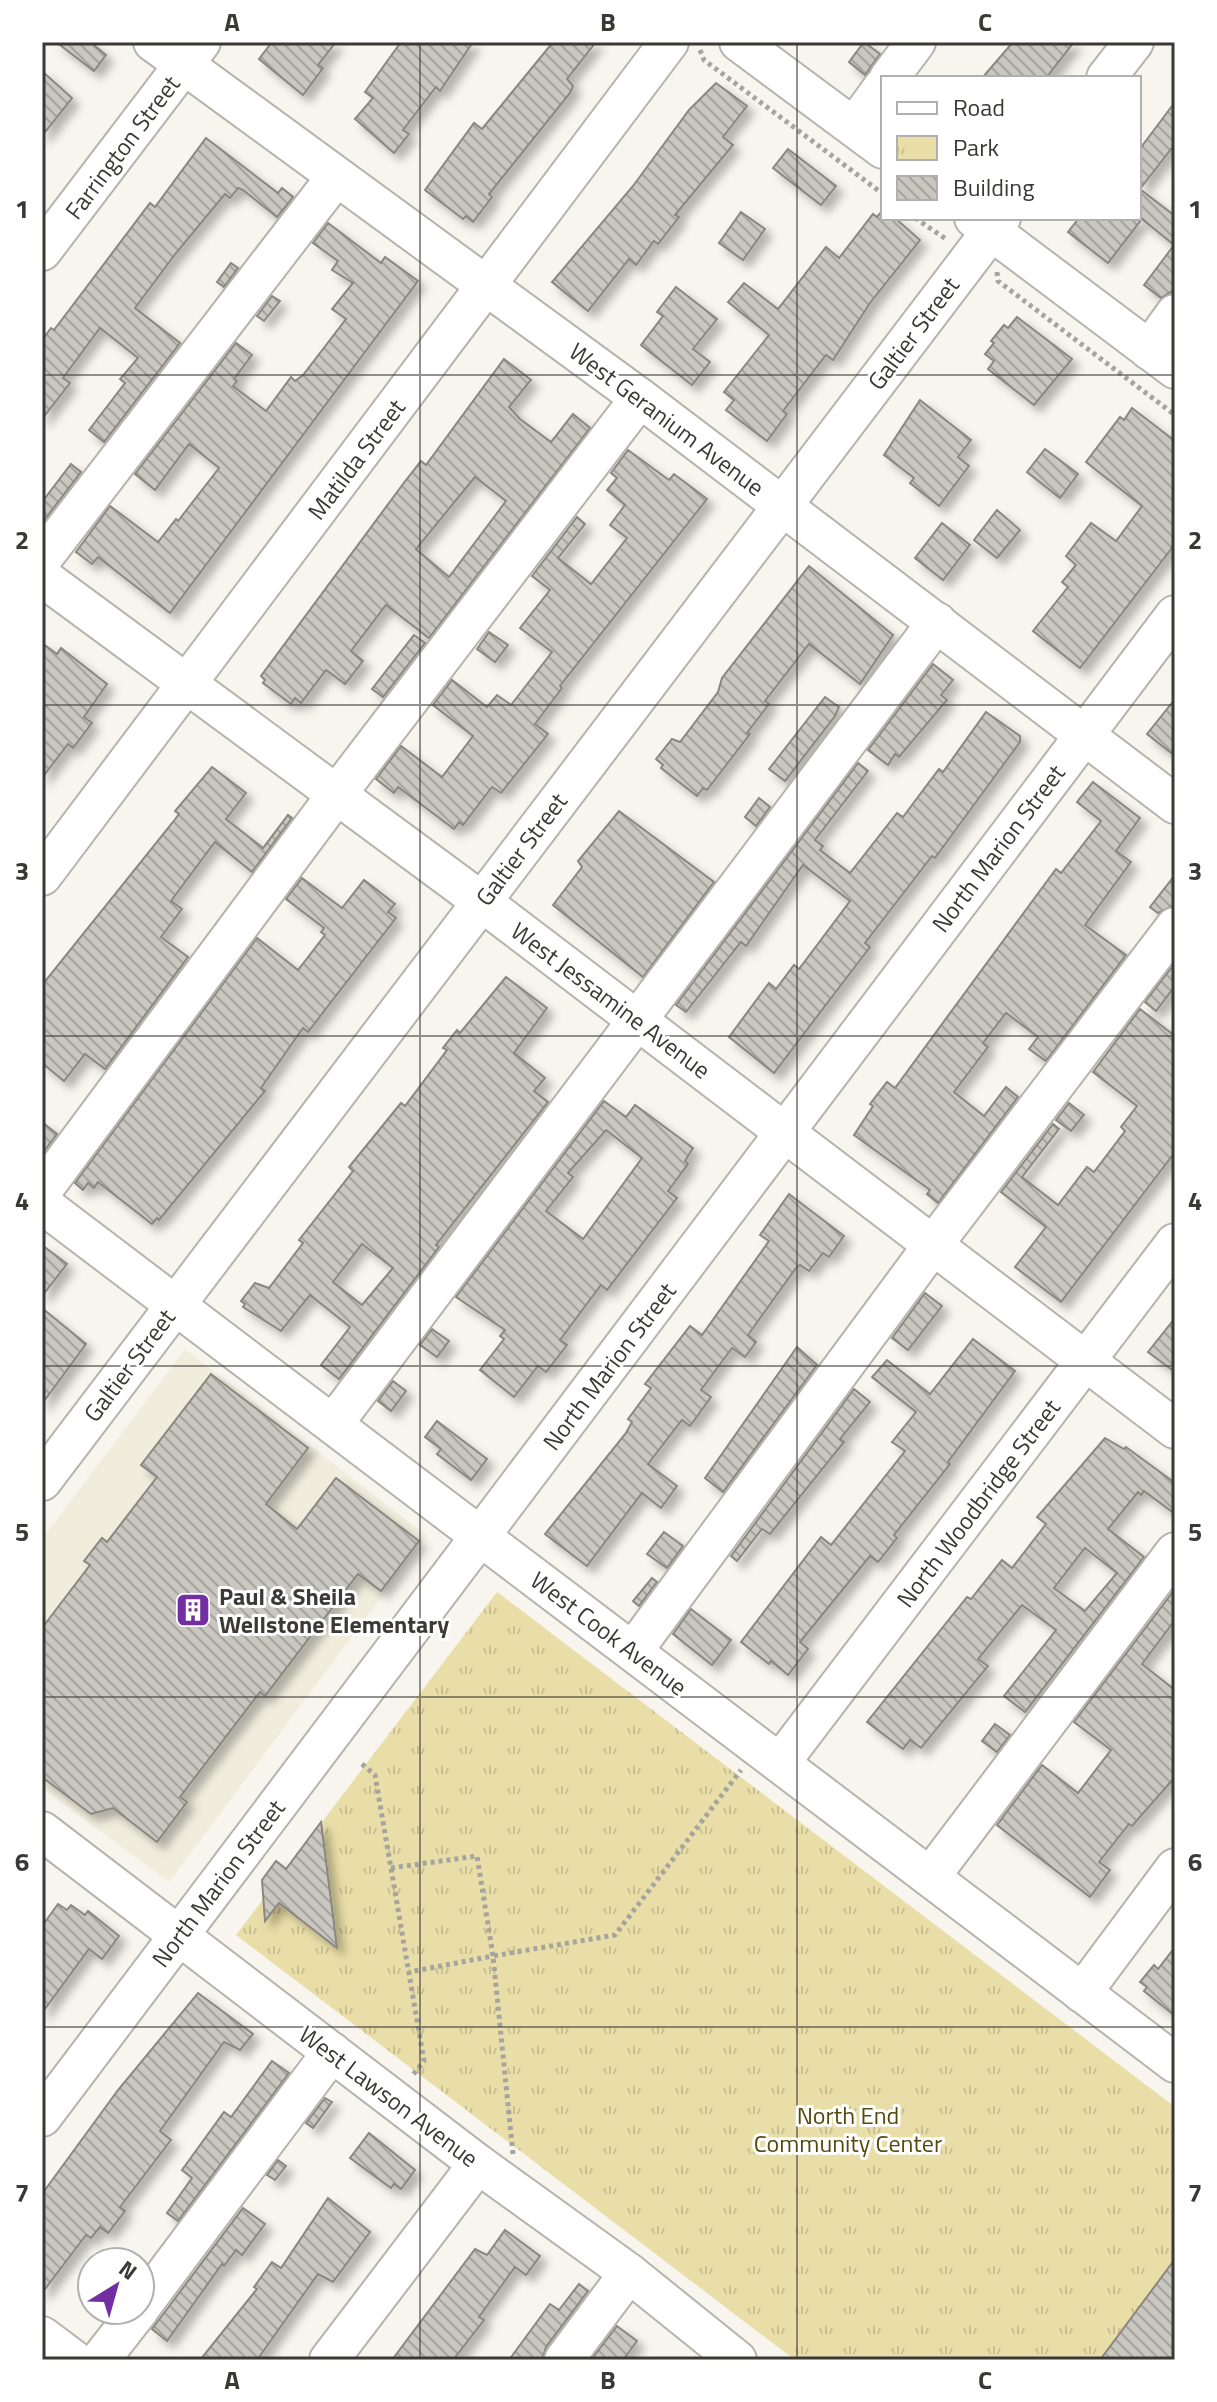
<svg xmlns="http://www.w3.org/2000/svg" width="1217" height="2402" viewBox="0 0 1217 2402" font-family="'Titillium Web',sans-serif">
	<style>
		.built { fill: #f0eddd }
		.park { fill: url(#park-tufts) }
		.building { fill: url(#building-back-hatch); stroke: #898780; stroke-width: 2; fill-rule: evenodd; filter: url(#shadow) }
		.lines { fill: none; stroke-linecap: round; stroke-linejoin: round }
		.minor-casing { stroke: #b5b3ac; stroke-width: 42 }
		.path { stroke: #a6a49f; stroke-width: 5; stroke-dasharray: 4 4; stroke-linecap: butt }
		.minor { stroke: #fff; stroke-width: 38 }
		.grid { fill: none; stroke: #3a3936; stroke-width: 2; stroke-opacity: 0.55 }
		.labels { text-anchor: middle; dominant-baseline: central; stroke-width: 6; stroke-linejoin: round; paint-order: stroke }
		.street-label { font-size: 24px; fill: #3a3936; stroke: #fff }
		.poi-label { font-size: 24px; font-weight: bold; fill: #3a3936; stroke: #fff; text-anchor: start }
		.park-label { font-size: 24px; fill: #55490c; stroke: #fff }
		.neatline { fill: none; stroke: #3a3936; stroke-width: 3 }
		.grid-label { font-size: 26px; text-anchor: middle; font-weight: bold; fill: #3a3936 }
	</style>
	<defs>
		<pattern id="park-tufts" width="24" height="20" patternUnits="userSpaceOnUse" patternTransform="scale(2)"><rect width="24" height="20" fill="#e9dea8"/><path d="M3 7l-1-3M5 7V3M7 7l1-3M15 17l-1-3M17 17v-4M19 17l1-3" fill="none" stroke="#c9bf91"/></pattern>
		<pattern id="building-back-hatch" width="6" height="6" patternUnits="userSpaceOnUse" patternTransform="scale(2)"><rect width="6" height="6" fill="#c9c7c0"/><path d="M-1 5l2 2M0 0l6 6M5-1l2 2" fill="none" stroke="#a4a39d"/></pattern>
		<filter id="shadow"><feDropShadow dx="7" dy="7" stdDeviation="4" flood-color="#0004"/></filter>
	</defs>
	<rect width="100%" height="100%" fill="#f7f5ee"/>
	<path class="built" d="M185 1349 427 1536 169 1882 42 1788V1539Z"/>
	<path class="park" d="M497 1592 1175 2107V2360H795L236 1935Z"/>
	<g class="building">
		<path d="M56 42H90L106 55 94 71Z"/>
		<path d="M272 42H336L318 65 323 68 303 95 259 59Z"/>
		<path d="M401 42H473L440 91 436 87 403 130 409 134 394 153 355 119 373 98 365 92Z"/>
		<path d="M553 42H596L567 79 573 86 570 93 489 194 492 197 473 222 466 216 463 219 425 190 474 123 482 129Z"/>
		<path d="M864 42 880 54 865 75 849 62Z"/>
		<path d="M1013 42H1074L1046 78H982Z"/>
		<path d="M42 71 72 98 42 136Z"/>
		<path d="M716 83 747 106 723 137 733 145 675 215 679 217 658 244 654 241 636 265 629 259 588 311 552 282 633 186 689 110Z"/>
		<path d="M1175 102V144L1140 189 1175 216V289L1161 298 1144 285 1174 245 1142 219 1108 263 1068 232 1079 218H1140L1139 150Z"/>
		<path d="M206 138 278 193 282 188 293 197 277 217 243 190 238 188 230 198 225 194 176 253 135 308 180 343 104 442 89 430 125 383 120 379 138 358 100 328 63 378 70 383 42 419V340L51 328 54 330 150 203 155 207Z"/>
		<path d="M788 149 836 186 821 205 773 168Z"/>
		<path d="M883 210V218H895L920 240 870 303 833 360 826 355 783 411 787 414 767 441 726 410 734 400 724 392 769 335 728 302 744 283 778 309 826 247 839 258 873 214 877 217Z"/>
		<path d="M741 212 765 229 743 260 719 243Z"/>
		<path d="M328 223 381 263 385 257 418 281 170 613 98 557 92 564 76 552 110 506 158 542 176 519 178 521 219 468 189 444 155 490 135 474 236 343 252 355 234 379 237 381 233 386 266 411 291 377 295 381 303 375 346 319 332 309 353 283 332 270 338 261 313 243Z"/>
		<path d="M231 263 238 268 224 287 217 282Z"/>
		<path d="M676 287 717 319 693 349 710 362 692 385 641 345 663 316 657 312Z"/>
		<path d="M272 296 280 301 264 321 257 316Z"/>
		<path d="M1017 317 1072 359 1034 405 988 369 994 361 985 354 994 343 991 341 1004 325 1008 328Z"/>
		<path d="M504 359 531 380 509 407 520 419 551 442 573 414 590 428 429 638 386 605 351 651 363 661 345 684 326 670 301 703 295 698 291 704 263 683 265 680 261 676 403 484 421 461 426 465ZM475 477 506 501 449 577 416 549Z"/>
		<path d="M920 400 971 440 958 457 969 466 939 506 910 483 914 478 884 455Z"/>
		<path d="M1132 408 1175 441V544L1080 668 1033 631 1068 587 1062 582 1076 565 1066 556 1091 523 1116 541 1142 506 1086 462 1120 417 1124 420Z"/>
		<path d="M1045 449 1078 474 1060 498 1027 472Z"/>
		<path d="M628 450 669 480 674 474 707 499 560 686 562 688 535 724 548 734 501 793 492 787 463 825 459 822 454 829 398 787 394 793 376 779 401 746 442 777 473 736 433 705 452 680 487 707 497 695 511 705 552 652 520 628 550 590 532 576 577 517 585 524 558 558 591 584 627 538 610 525 625 505 607 490 617 478 611 473Z"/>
		<path d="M71 464 81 472 42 523V502Z"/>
		<path d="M997 510 1020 530 997 558 974 540Z"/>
		<path d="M942 523 970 545 943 580 915 558Z"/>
		<path d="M809 566 893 635 860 684 809 644 765 701 769 704 747 733 750 734 707 790 703 788 697 796 661 768 663 765 656 759 672 739 680 742 718 692 722 678Z"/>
		<path d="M489 632 508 645 495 662 477 649Z"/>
		<path d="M414 635 425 643 383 697 372 689Z"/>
		<path d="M42 643 57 654 61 648 107 684 84 717 92 723 73 748 68 744 42 778Z"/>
		<path d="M933 664 953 680 941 695 947 700 899 757 895 754 888 765 868 750Z"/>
		<path d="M825 697 839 707 835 716 785 781 769 769Z"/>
		<path d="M1175 699V756L1147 734Z"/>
		<path d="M986 712 1020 736V742L935 858 932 856 865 943 870 947 774 1073 729 1037 769 983 776 989 794 965 799 969 850 901 803 865 746 946 741 942 686 1012 676 1005 858 763 868 771 815 840 823 846 820 850 850 873 897 813 903 817 939 769 943 772Z"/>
		<path d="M212 767 246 793 226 819 263 848 288 815 292 818 252 872 215 842 171 901 182 909 161 937 188 957 105 1069 85 1054 64 1081 42 1063V985L173 822 179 814 175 811Z"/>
		<path d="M1093 782 1140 818 1116 851 1131 862 1085 925 1126 955 1046 1061 1029 1049 1038 1037 1006 1013 983 1043 988 1047 954 1092 984 1116 1006 1087 1018 1097 938 1203 927 1194 930 1190 854 1135 873 1106 870 1104 887 1082 895 1088 1039 892 1056 869 1061 873 1101 821 1077 802Z"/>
		<path d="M759 798 770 807 756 826 745 817Z"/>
		<path d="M619 811 714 882 643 977 553 905 582 867 578 861Z"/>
		<path d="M1175 875V905L1158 913 1150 907Z"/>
		<path d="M302 878 342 908 364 880 395 904 388 912 396 918 308 1032 303 1028 261 1088 265 1091 159 1220 157 1218 152 1224 98 1182 94 1188 88 1183 83 1190 75 1183 257 938 298 970 325 935 321 932 324 928 286 899Z"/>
		<path d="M1175 963V986L1156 1011 1145 1002Z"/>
		<path d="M506 977 547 1008 514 1053 545 1078 534 1091 548 1102 436 1245 439 1247 339 1379 321 1365 350 1327 310 1295 281 1331 243 1307 245 1304 241 1301 255 1283 269 1288 303 1243 299 1240 353 1171 349 1167 401 1103 405 1106 447 1050 443 1048 457 1030 460 1033ZM362 1244 393 1268 362 1305 333 1282Z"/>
		<path d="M1140 1009 1175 1036V1152L1061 1302 1015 1267 1046 1227 1001 1192 1053 1124 1059 1129 1022 1177 1058 1205 1087 1167 1094 1172 1125 1131 1121 1127 1137 1106 1093 1072Z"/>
		<path d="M604 1101 626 1117 635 1105 677 1136 693 1148 685 1161 688 1164 668 1191 677 1198 607 1290 601 1285 560 1340 567 1345 546 1372 538 1366 514 1397 480 1370 504 1339 500 1336 505 1330 456 1297ZM606 1130 642 1158 583 1239 546 1211 573 1177 568 1173Z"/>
		<path d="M1069 1103 1084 1115 1071 1131 1056 1120Z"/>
		<path d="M42 1122 57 1134 42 1154Z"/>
		<path d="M789 1194 844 1236 829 1257 823 1253 809 1271 800 1265 796 1268 748 1335 756 1342 745 1357 732 1348 701 1390 711 1397 690 1426 682 1420 648 1464 677 1486 661 1508 642 1493 587 1566 545 1534 626 1433 632 1422 628 1419 651 1388 645 1384 690 1326 702 1335 769 1241 760 1235Z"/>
		<path d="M42 1245 67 1264 42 1296Z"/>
		<path d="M925 1293 942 1306 908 1350 892 1338Z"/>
		<path d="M42 1308 86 1344 42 1404Z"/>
		<path d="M1175 1318V1372L1148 1352Z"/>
		<path d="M432 1329 449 1341 437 1357 420 1345Z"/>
		<path d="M973 1339 1015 1371 948 1462 950 1464 894 1535 897 1538 878 1562 870 1556 800 1642 808 1649 788 1675 771 1661 769 1664 741 1642 821 1537 831 1545 905 1451 892 1442 916 1412 872 1377 887 1360 930 1394Z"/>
		<path d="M797 1347 817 1365 723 1492 705 1478Z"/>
		<path d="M211 1374 308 1448 266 1504 297 1529 336 1478 419 1541 381 1591 358 1574 265 1696 260 1692 180 1797 187 1802 157 1842 113 1808 91 1814 42 1777V1628L90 1565 84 1561 102 1538 107 1542 157 1477 141 1465Z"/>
		<path d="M393 1381 406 1391 391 1411 378 1401Z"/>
		<path d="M854 1389 870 1402 840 1439 844 1442 770 1534 762 1529 737 1561 731 1556Z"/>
		<path d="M437 1421 487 1459 471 1480 437 1454 441 1449 425 1437Z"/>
		<path d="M1105 1438 1124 1449 1126 1447 1175 1483V1514L1144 1491 1141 1495 1138 1492 1108 1529 1144 1557 1025 1712 1004 1696 1056 1630 1022 1605 978 1659 988 1666 921 1748 910 1740 903 1749 867 1722 967 1597 971 1599 1002 1560 1012 1568 1046 1524 1037 1517ZM1085 1548 1117 1573 1085 1611 1054 1588Z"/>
		<path d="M664 1532 683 1546 667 1568 647 1554Z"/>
		<path d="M652 1578 657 1582 639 1606 633 1601Z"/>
		<path d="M1175 1589V1620L1142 1664 1175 1690V1777L1132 1826 1129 1824 1099 1862 1110 1870 1090 1897 997 1825 1042 1765 1078 1793 1111 1750 1074 1722Z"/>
		<path d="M691 1609 731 1640 712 1665 673 1634Z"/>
		<path d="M995 1724 1010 1735 997 1752 982 1741Z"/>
		<path d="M321 1822 337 1948 279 1903 265 1921 262 1880 276 1861 286 1869Z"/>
		<path d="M58 1904 67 1910 71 1905 85 1915 88 1911 119 1936 102 1959 89 1949 42 2013V1926Z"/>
		<path d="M1175 1947V2016L1144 1991 1147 1987 1140 1982 1154 1965 1158 1969Z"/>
		<path d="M198 1993 253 2034 240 2050 224 2042 160 2131 171 2140 120 2207 125 2211 108 2233 100 2227 91 2238 86 2235 42 2293V2194L118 2090Z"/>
		<path d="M272 2061 289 2073 178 2221 167 2213 192 2178 182 2170 224 2112 231 2117Z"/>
		<path d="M325 2098 332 2102 313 2128 306 2123Z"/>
		<path d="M369 2133 415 2170 401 2189 394 2184 391 2188 350 2158Z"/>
		<path d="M278 2160 286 2166 275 2180 267 2175Z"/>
		<path d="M328 2198 370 2232 333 2282 318 2274 257 2360H200L257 2289 254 2287 272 2262 281 2268Z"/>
		<path d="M243 2208 265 2224 242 2255 236 2250 224 2266 222 2264 167 2341 152 2329Z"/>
		<path d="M505 2230 540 2256 526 2275 515 2267 479 2317 484 2320 453 2360H392L475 2249 487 2255Z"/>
		<path d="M1175 2259V2360H1100Z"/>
		<path d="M579 2284 588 2291 546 2347 542 2360H509L550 2304 559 2310Z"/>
		<path d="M617 2326 637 2341 623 2360H591Z"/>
	</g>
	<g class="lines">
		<g class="minor-casing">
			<g id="minor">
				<path d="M153 42 640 398 1175 804"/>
				<path d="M739 42 883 149"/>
				<path d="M889 78 916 42"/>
				<path d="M1106 78 1134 42"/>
				<path d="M854 127 883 87"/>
				<path d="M974 218 1175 369"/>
				<path d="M42 251 201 42"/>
				<path d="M1149 350 1175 314"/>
				<path d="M42 559 336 177"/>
				<path d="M42 577 462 887 1175 1429"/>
				<path d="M42 876 669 42"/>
				<path d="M42 1191 337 794 640 398"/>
				<path d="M42 1204 1175 2063"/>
				<path d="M334 1423 937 622"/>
				<path d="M42 1481 1001 218"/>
				<path d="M633 1651 933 1245 1175 927"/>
				<path d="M780 1763 1175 1243"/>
				<path d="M42 1831 478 2164 629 2273 737 2360"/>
				<path d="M930 1877 1175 1552"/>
				<path d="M1082 1993 1175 1868"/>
				<path d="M42 2117 1175 615"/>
				<path d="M140 2308 332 2052"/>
				<path d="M42 2336 74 2360"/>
				<path d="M100 2360 139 2310"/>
				<path d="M329 2360 478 2164"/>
				<path d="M564 2360 629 2273"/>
			</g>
		</g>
		<g class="path">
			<path d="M700 50 704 60 883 194"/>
			<path d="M915 218 946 239"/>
			<path d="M997 272 998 281 1175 415"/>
			<path d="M362 1764 375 1775 424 2061 412 2076"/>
			<path d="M391 1868 477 1856 493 1956 409 1972"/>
			<path d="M513 2154 493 1956 615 1935 741 1770"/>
		</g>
		<use href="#minor" class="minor"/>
	</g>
	<path class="grid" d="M420 42V2360M797 42V2360M42 375H1175M42 705H1175M42 1036H1175M42 1366H1175M42 1697H1175M42 2027H1175"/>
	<defs>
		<g id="building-square" transform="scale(1.8)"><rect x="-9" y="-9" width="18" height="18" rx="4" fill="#722fa3" stroke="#fff"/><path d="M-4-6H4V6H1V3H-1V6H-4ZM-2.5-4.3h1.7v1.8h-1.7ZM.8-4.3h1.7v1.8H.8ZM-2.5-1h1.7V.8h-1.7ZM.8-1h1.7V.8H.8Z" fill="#fff"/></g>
	</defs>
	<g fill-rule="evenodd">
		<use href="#building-square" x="193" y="1610"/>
	</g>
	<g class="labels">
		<g class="street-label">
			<text transform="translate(122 147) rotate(-53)">Farrington Street</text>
			<text transform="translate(913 333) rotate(-53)">Galtier Street</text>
			<text transform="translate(667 419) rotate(37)">West Geranium Avenue</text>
			<text transform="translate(356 459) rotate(-53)">Matilda Street</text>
			<text transform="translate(998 848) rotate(-53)">North Marion Street</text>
			<text transform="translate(521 849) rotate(-53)">Galtier Street</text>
			<text transform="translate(611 1000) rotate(37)">West Jessamine Avenue</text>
			<text transform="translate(129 1365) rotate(-53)">Galtier Street</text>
			<text transform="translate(609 1366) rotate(-53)">North Marion Street</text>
			<text transform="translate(978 1503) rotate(-53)">North Woodbridge Street</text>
			<text transform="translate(609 1633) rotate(37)">West Cook Avenue</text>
			<text transform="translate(218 1883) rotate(-53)">North Marion Street</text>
			<text transform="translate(389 2096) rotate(37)">West Lawson Avenue</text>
		</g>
		<g class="poi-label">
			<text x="219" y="1596">Paul &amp; Sheila<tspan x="219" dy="28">Wellstone Elementary</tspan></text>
		</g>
		<g class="park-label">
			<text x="848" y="2115">North End<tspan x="848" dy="28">Community Center</tspan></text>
		</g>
	</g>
	<rect width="1217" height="2402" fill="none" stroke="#ffffff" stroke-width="88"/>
	<rect x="881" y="76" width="260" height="144" fill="#ffffff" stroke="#b0b0af" stroke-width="2"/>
	<rect x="897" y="102" width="40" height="12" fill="#ffffff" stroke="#b0b0af" stroke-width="2"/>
	<text x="953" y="116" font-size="24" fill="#3a3936">Road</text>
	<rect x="897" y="136" width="40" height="24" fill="url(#park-tufts)" stroke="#b0b0af" stroke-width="2"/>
	<text x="953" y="156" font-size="24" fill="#3a3936">Park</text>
	<rect x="897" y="176" width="40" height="24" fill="url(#building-back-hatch)" stroke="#b0b0af" stroke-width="2"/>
	<text x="953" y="196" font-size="24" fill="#3a3936">Building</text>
	<g transform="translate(116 2286) rotate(37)"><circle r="38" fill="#ffffff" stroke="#b0b0af" stroke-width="2"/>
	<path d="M0-6L14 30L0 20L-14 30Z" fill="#722fa3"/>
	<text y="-12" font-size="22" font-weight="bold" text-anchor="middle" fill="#3a3936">N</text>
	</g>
	<rect x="44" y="44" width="1129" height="2314" class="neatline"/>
	<g class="grid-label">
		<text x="232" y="31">A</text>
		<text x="608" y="31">B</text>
		<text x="985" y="31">C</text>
		<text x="22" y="218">1</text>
		<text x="1195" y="218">1</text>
		<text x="22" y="549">2</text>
		<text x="1195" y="549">2</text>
		<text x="22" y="880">3</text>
		<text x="1195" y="880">3</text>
		<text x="22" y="1210">4</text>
		<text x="1195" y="1210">4</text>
		<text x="22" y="1541">5</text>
		<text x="1195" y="1541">5</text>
		<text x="22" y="1871">6</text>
		<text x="1195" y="1871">6</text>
		<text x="22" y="2202">7</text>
		<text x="1195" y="2202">7</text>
		<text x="232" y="2389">A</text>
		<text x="608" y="2389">B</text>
		<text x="985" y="2389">C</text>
	</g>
</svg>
